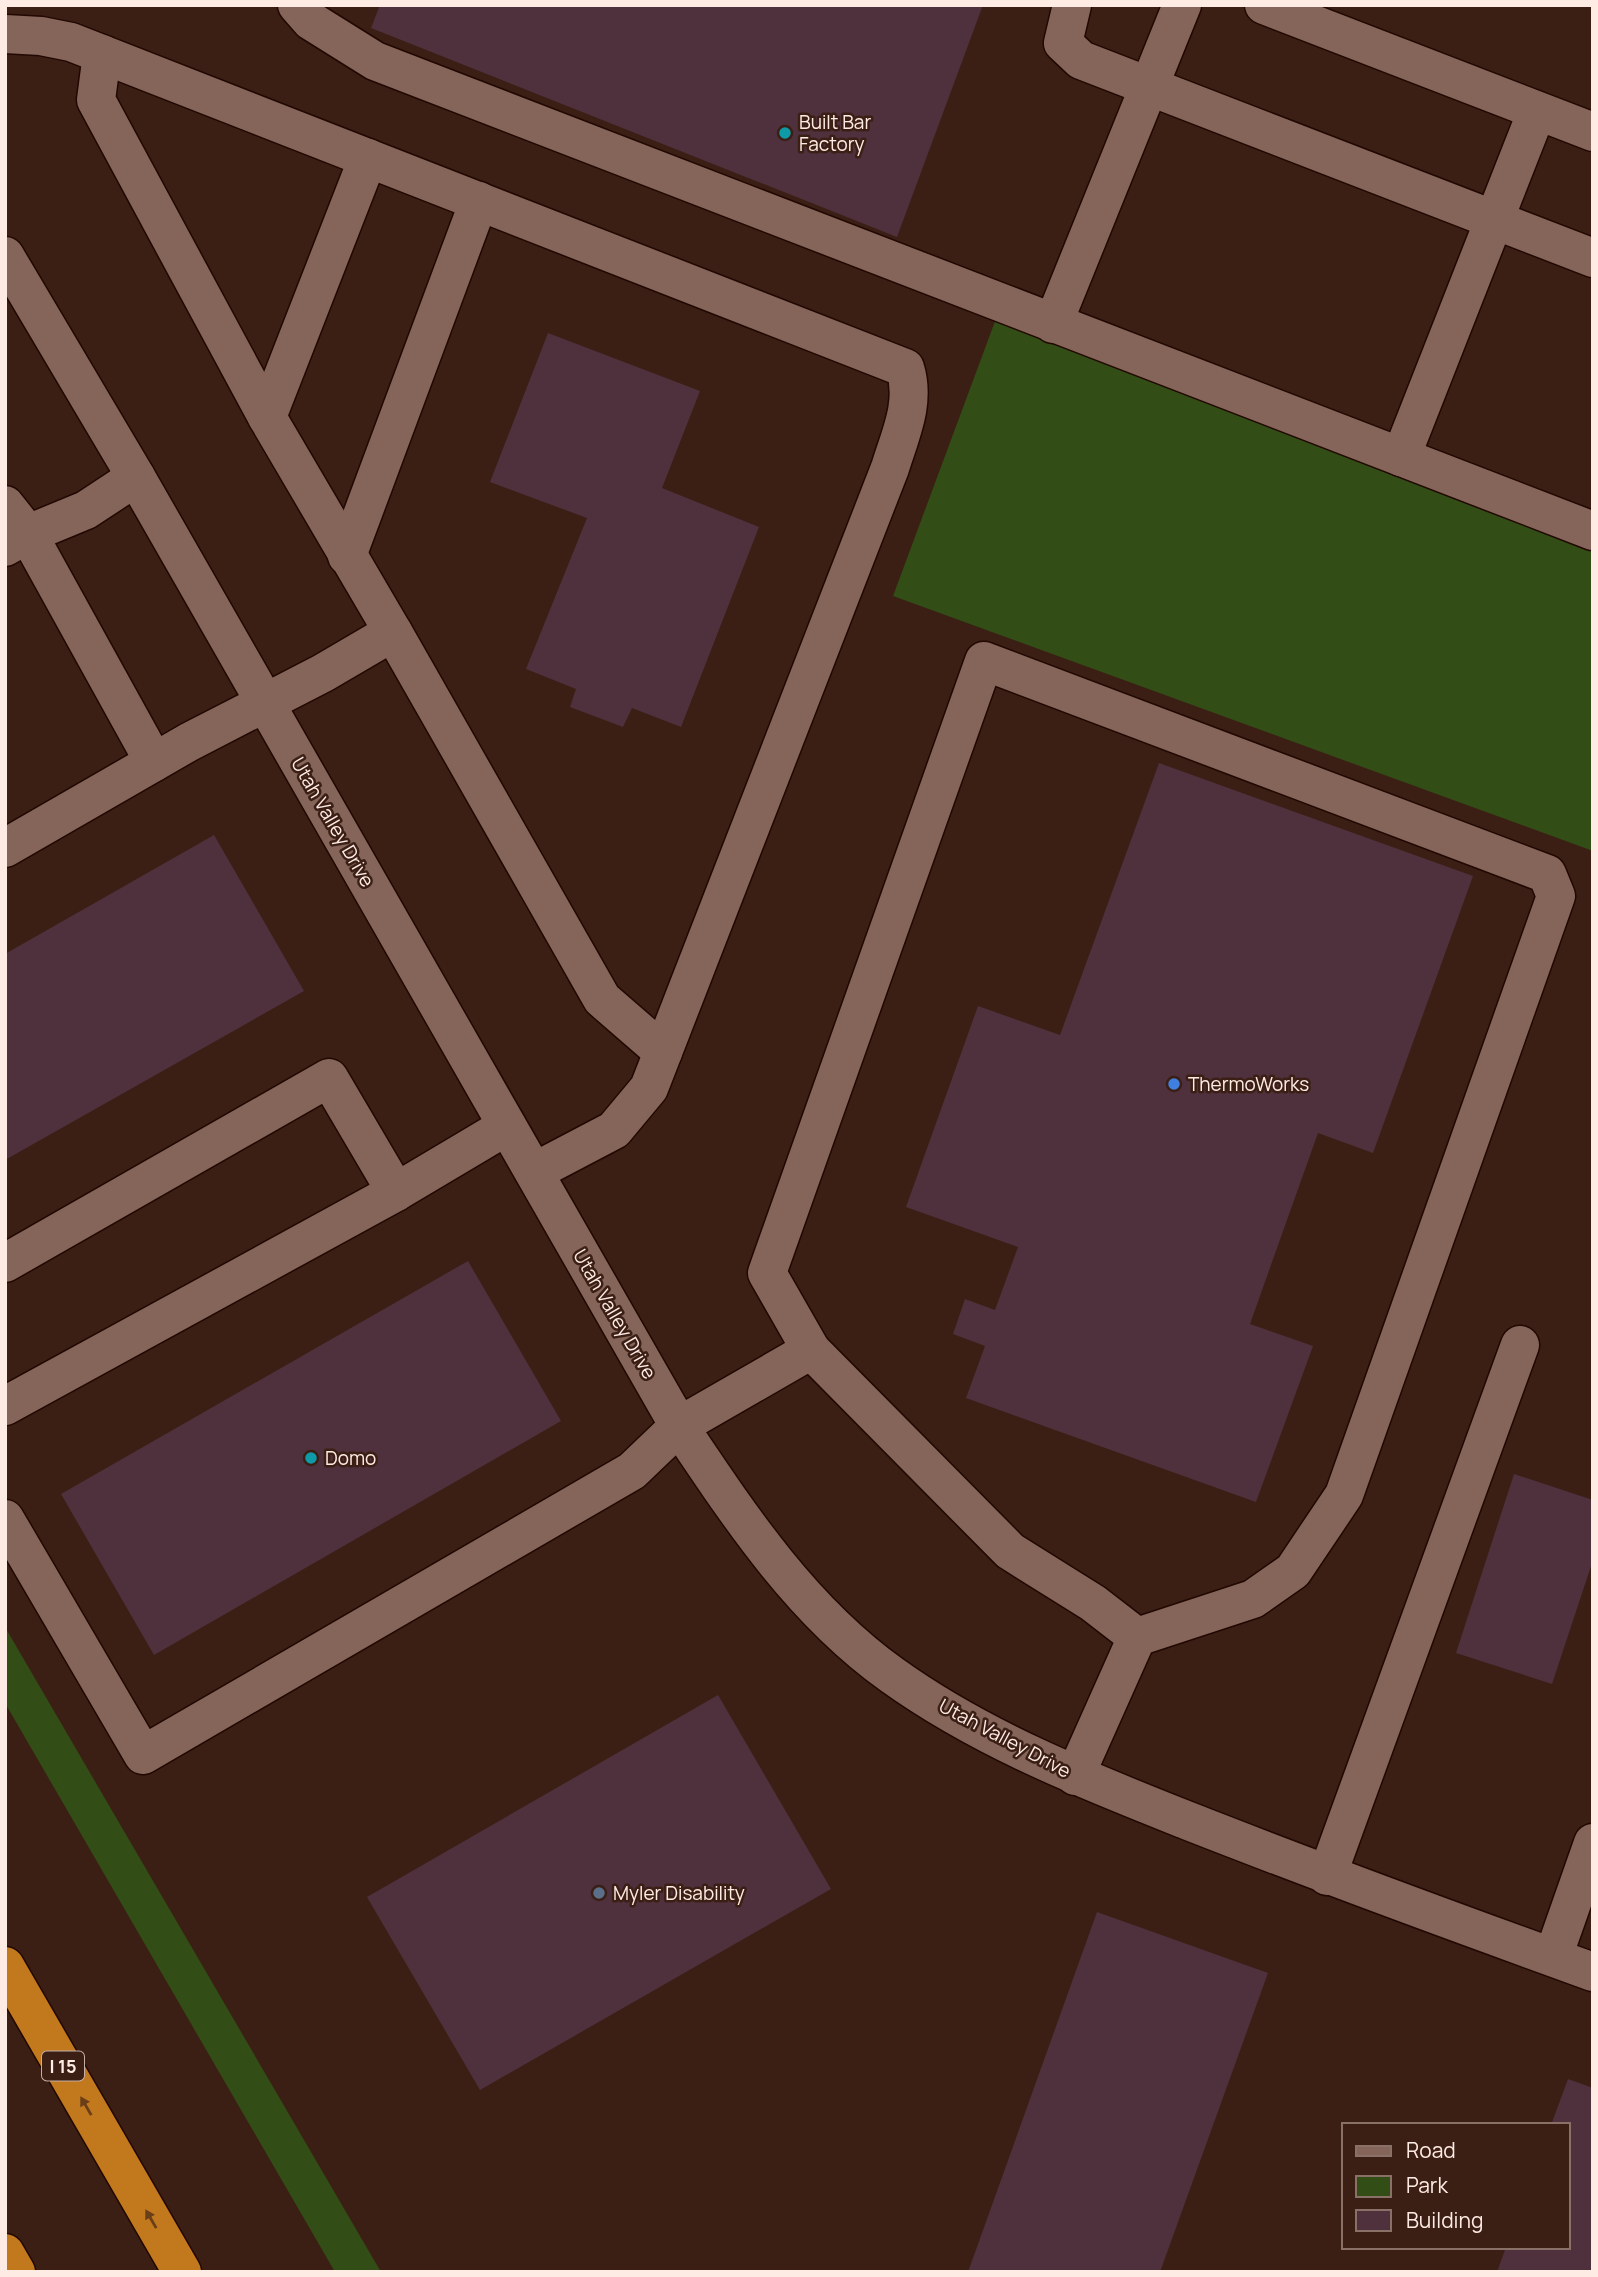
<svg xmlns="http://www.w3.org/2000/svg" width="1598" height="2277" viewBox="0 0 1598 2277" font-family="Manrope,sans-serif">
	<style>
		.green { fill: #324d15 }
		.building { fill: #4e313d }
		.lines { fill: none; stroke-linecap: round; stroke-linejoin: round }
		.minor-casing { stroke: #210802; stroke-width: 41 }
		.highway-casing { stroke: #210802; stroke-width: 41 }
		.minor { stroke: #856559; stroke-width: 38 }
		.highway { stroke: #c2791d; stroke-width: 38 }
		.oneway { fill: #6a3e18 }
		.culture-dot { fill: #0f9aa8; stroke: #3b1f15; stroke-width: 2.5 }
		.shop-dot { fill: #3f7fe0; stroke: #3b1f15; stroke-width: 2.5 }
		.service-dot { fill: #5c6f8a; stroke: #3b1f15; stroke-width: 2.5 }
		.labels { text-anchor: middle; dominant-baseline: central; stroke-width: 5; stroke-linejoin: round; paint-order: stroke }
		.shield { fill: #3b1f15; stroke: #c4aea6; stroke-width: 2 }
		.shield-label { font-size: 18px; font-weight: bold; fill: #feebe4 }
		.poi-label { font-size: 19px; fill: #feebe4; stroke: #3b1f15; text-anchor: start }
		.street-label { font-size: 19px; fill: #feebe4; stroke: #3b1f15 }
	</style>
	<rect width="100%" height="100%" fill="#3b1f15"/>
	<g class="green">
		<path d="M997 316 1593 546V851L893 596Z"/>
		<path d="M5 1627 381 2272H335L5 1703Z"/>
	</g>
	<g class="building">
		<path d="M380 5H983L897 237 371 28Z"/>
		<path d="M548 333 700 391 662 488 759 527 681 727 632 708 623 727 570 707 576 689 526 669 587 518 490 482Z"/>
		<path d="M1159 763 1473 876 1373 1153 1318 1133 1250 1324 1313 1346 1256 1502 966 1398 985 1346 953 1334 965 1299 995 1310 1018 1247 906 1207 978 1006 1060 1035Z"/>
		<path d="M214 835 304 991 5 1160V954Z"/>
		<path d="M468 1261 561 1421 154 1655 61 1494Z"/>
		<path d="M1514 1474 1593 1500V1560L1552 1684 1456 1653Z"/>
		<path d="M718 1695 831 1889 480 2090 367 1897Z"/>
		<path d="M1097 1912 1268 1973 1160 2272H968Z"/>
		<path d="M1568 2079 1593 2088V2272H1497L1506 2247H1568V2125H1551Z"/>
	</g>
	<g class="lines">
		<g class="minor-casing">
			<g id="minor">
				<path d="M297 5 311 21 375 61 1593 531"/>
				<path d="M1072 5 1063 43 1081 60 1593 258"/>
				<path d="M1264 5 1593 132"/>
				<path d="M5 34 41 36 71 42 905 368C916 403 900 435 890 468L649 1088 614 1130 534 1172"/>
				<path d="M102 54 96 100 267 417 393 632"/>
				<path d="M5 256 136 477 679 1426C740 1517 801 1610 892 1675 981 1739 1085 1780 1186 1820 1321 1873 1457 1923 1593 1972"/>
				<path d="M1053 324 1182 5"/>
				<path d="M267 417 368 158"/>
				<path d="M1401 457 1537 111"/>
				<path d="M5 505 28 534 86 510 136 477"/>
				<path d="M5 547 28 534 154 762"/>
				<path d="M347 556 479 201"/>
				<path d="M5 848 189 742 323 673 393 632 602 999 663 1052"/>
				<path d="M5 1263 329 1078 396 1192"/>
				<path d="M811 1350 1010 1551 1093 1603 1137 1637"/>
				<path d="M5 1406 396 1192 507 1126"/>
				<path d="M5 1519 143 1755 632 1471 679 1426 811 1350 767 1273 984 661 1547 874 1556 896 1344 1495 1293 1571 1253 1599 1137 1637 1075 1776"/>
				<path d="M1327 1876 1520 1345"/>
				<path d="M1553 1957 1593 1843"/>
			</g>
		</g>
		<g class="highway-casing">
			<g id="highway">
				<path d="M5 1966 182 2272"/>
				<path d="M5 2253 16 2272"/>
			</g>
		</g>
		<use href="#minor" class="minor"/>
		<use href="#highway" class="highway"/>
	</g>
	<defs><path id="oneway-solid" d="M-6-.8H1V-3.2L6.5 0L1 3.2V.8H-6Z" transform="scale(1.75)"/></defs>
	<g class="oneway">
		<use href="#oneway-solid" transform="translate(86 2106) rotate(-120)"/>
		<use href="#oneway-solid" transform="translate(151 2219) rotate(-120)"/>
	</g>
	<g class="culture-dot">
		<circle cx="785" cy="133" r="7"/>
		<circle cx="311" cy="1458" r="7"/>
	</g>
	<circle class="shop-dot" cx="1174" cy="1084" r="7"/>
	<circle class="service-dot" cx="599" cy="1893" r="7"/>
	<g class="labels">
		<rect class="shield" x="42" y="2051.5" width="42" height="29" rx="5"/>
		<g class="shield-label">
			<text x="63" y="2066">I 15</text>
		</g>
		<g class="poi-label">
			<text x="799" y="122">Built Bar<tspan x="799" dy="22">Factory</tspan></text>
			<text x="1188" y="1084">ThermoWorks</text>
			<text x="325" y="1458">Domo</text>
			<text x="613" y="1893">Myler Disability</text>
		</g>
		<g class="street-label">
			<text transform="translate(333 822) rotate(60)">Utah Valley Drive</text>
			<text transform="translate(615 1314) rotate(60)">Utah Valley Drive</text>
			<text transform="translate(1005 1738) rotate(28)">Utah Valley Drive</text>
		</g>
	</g>
	<rect width="1598" height="2277" fill="none" stroke="#feebe4" stroke-width="14"/>
	<rect x="1342" y="2123" width="228" height="126" fill="#3b1f15" stroke="#897168" stroke-width="2"/>
	<rect x="1356" y="2146" width="35" height="10" fill="#856559" stroke="#897168" stroke-width="2"/>
	<text x="1406" y="2158" font-size="21" fill="#feebe4">Road</text>
	<rect x="1356" y="2176" width="35" height="21" fill="#324d15" stroke="#897168" stroke-width="2"/>
	<text x="1406" y="2193" font-size="21" fill="#feebe4">Park</text>
	<rect x="1356" y="2210" width="35" height="21" fill="#4e313d" stroke="#897168" stroke-width="2"/>
	<text x="1406" y="2228" font-size="21" fill="#feebe4">Building</text>
</svg>
